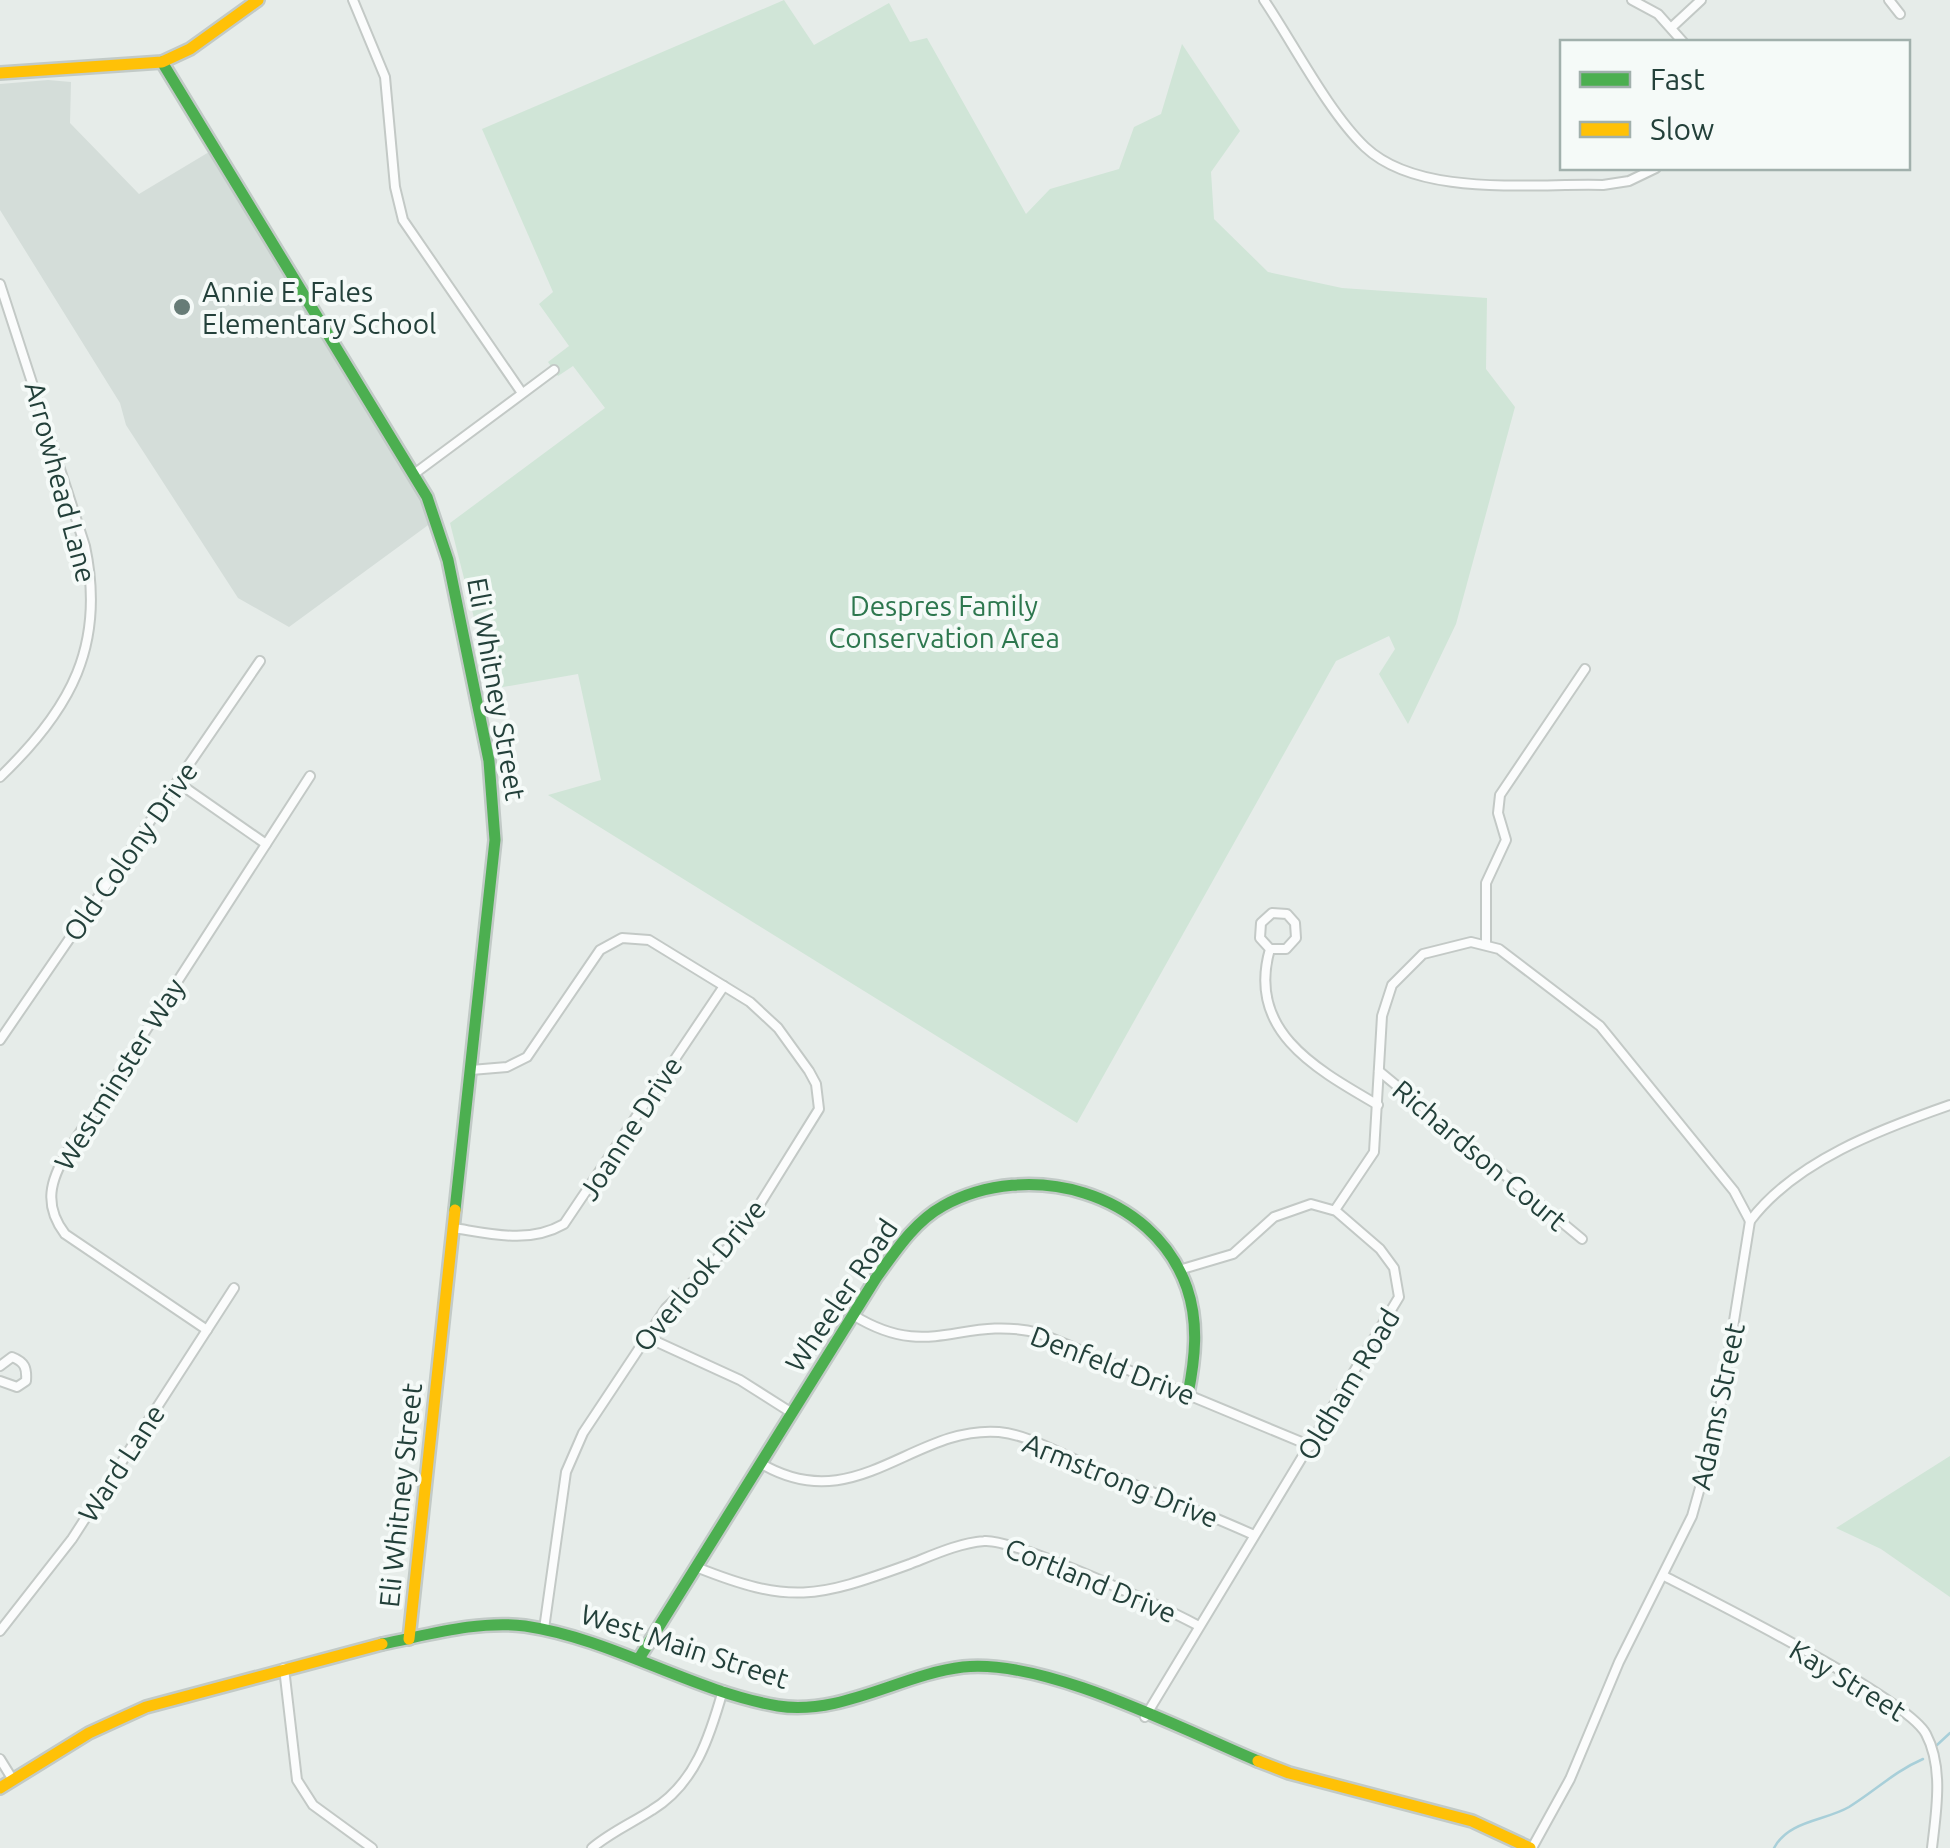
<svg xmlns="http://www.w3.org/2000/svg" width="1950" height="1848" viewBox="0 0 1950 1848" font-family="Ubuntu,sans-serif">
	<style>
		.built { fill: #d4ddd9 }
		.green { fill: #d0e5d7 }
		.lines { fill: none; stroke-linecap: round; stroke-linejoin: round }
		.stream { stroke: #a8cfd9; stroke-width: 2.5 }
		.street-casing { stroke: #c3c9c6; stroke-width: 12 }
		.fast-casing { stroke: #c2cac7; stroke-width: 16 }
		.slow-casing { stroke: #c2cac7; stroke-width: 16 }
		.street { stroke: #fbfcfc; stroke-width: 8 }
		.fast { stroke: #4caf50; stroke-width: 11 }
		.slow { stroke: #ffc107; stroke-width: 11 }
		.poi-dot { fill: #677c77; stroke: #f5faf8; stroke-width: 4 }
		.labels { text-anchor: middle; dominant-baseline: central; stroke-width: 8; stroke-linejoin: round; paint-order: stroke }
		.poi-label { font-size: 28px; fill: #23403a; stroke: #f5faf8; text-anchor: start }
		.street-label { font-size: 28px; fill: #23403a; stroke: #f5faf8 }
		.park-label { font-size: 28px; fill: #2d774e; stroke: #f5faf8 }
	</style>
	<rect width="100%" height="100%" fill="#e6ece9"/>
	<path class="built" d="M48 80 71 82 70 123 139 194 209 152 421 500 431 523 289 627 238 598 126 425 120 403 0 210V84Z"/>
	<g class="green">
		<path d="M784 0 814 45 889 3 910 42 927 38 1026 214 1050 189 1119 169 1134 127 1161 114 1182 44 1240 131 1211 172 1214 219 1268 272 1342 288 1487 298 1486 369 1515 407 1456 624 1408 724 1379 674 1395 649 1389 636 1336 661 1077 1123 548 795 601 780 578 674 492 689 450 523 605 408 573 366 558 376 548 362 569 346 539 304 553 292 482 129Z"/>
		<path d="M1950 1456V1597L1881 1549 1836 1528Z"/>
	</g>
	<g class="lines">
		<g class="stream">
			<path d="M1937 1745 1950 1733"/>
			<path d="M1774 1848C1789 1820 1825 1821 1849 1807 1875 1791 1895 1771 1923 1759"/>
		</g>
		<g class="street-casing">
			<g id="street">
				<path d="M353 0 385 77 395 187 403 220 522 393"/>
				<path d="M1264 0C1293 43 1329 113 1365 147 1419 198 1532 183 1603 185L1629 181 1656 168"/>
				<path d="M1632 0 1658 14 1683 42"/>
				<path d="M1889 0 1900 14"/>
				<path d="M1672 27 1701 0"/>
				<path d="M0 284 85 546C106 645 71 709 0 777"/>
				<path d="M414 474 554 370"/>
				<path d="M177 782 266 844"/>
				<path d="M1486 944V883L1506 840 1498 813 1500 795 1585 669"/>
				<path d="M1270 949 1260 938 1261 923 1272 913 1287 914 1295 923 1296 938 1286 949H1270C1246 1031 1316 1069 1378 1105"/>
				<path d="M0 1040 260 661"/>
				<path d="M471 1070 507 1067 527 1057 600 950 622 938 649 940 750 1002 778 1028 809 1071 816 1084 819 1109 740 1236 666 1308 583 1433 566 1472 544 1629"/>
				<path d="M1379 1071 1582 1239"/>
				<path d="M1335 1210 1374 1152 1382 1016 1392 985 1423 954 1471 942 1499 949 1600 1026 1734 1191 1750 1221"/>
				<path d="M454 1228C492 1234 529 1244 564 1224L724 986"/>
				<path d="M853 1315C931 1363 960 1314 1039 1333L1311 1446"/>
				<path d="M207 1330 65 1234C43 1205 50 1180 68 1151L310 776"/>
				<path d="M644 1336 740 1380 792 1413"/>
				<path d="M0 1366 12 1357C25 1362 27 1368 26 1381L17 1387 0 1381"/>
				<path d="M760 1463C855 1520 913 1425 999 1432 1029 1435 1058 1453 1085 1464 1141 1488 1198 1510 1254 1535"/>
				<path d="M696 1567C791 1605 816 1598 910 1564 933 1555 959 1543 984 1541 1013 1538 1165 1608 1197 1625"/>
				<path d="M1664 1576C1711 1600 1907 1698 1926 1734 1944 1768 1936 1812 1932 1848"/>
				<path d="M0 1631 72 1539 234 1288"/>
				<path d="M284 1668 297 1780 313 1805 372 1848"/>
				<path d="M1145 1717 1399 1297 1394 1268 1380 1249 1336 1211 1311 1204 1274 1217 1233 1254 1179 1270"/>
				<path d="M0 1759 13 1780"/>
				<path d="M592 1848C611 1832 632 1823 652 1810 695 1784 710 1736 723 1690"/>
				<path d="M1532 1848 1570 1779 1619 1662 1692 1516 1717 1427 1750 1221C1795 1161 1881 1129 1950 1105"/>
			</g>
		</g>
		<g class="fast-casing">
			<g id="fast">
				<path d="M162 62 427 497 448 560 489 761 495 840 455 1210"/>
				<path d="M382 1644C428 1635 478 1620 525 1626 613 1639 691 1691 778 1706 841 1716 902 1674 963 1667 1045 1658 1181 1729 1258 1761"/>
				<path d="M640 1657 876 1278C895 1252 914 1222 943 1206 1028 1159 1153 1191 1187 1288 1199 1323 1195 1359 1188 1394"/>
			</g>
		</g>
		<g class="slow-casing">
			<g id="slow">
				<path d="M0 73 162 62 190 49 258 0"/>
				<path d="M409 1639 455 1210"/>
				<path d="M1258 1761 1289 1773 1472 1821 1530 1848"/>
				<path d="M0 1788 89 1733 146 1707 382 1644"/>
			</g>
		</g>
		<use href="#street" class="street"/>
		<use href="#fast" class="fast"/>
		<use href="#slow" class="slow"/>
	</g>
	<circle class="poi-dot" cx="182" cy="307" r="10"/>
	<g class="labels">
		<g class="poi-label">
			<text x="202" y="291">Annie E. Fales<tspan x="202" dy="32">Elementary School</tspan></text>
		</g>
		<g class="street-label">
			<text transform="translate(61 482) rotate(75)">Arrowhead Lane</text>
			<text transform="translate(497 689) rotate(80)">Eli Whitney Street</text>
			<text transform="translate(130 851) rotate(-55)">Old Colony Drive</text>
			<text transform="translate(119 1074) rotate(-58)">Westminster Way</text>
			<text transform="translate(630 1128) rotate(-57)">Joanne Drive</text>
			<text transform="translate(1480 1155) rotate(40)">Richardson Court</text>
			<text transform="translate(699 1275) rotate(-50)">Overlook Drive</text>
			<text transform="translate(841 1295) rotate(-56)">Wheeler Road</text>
			<text transform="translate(1113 1365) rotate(21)">Denfeld Drive</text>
			<text transform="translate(1348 1384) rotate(-59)">Oldham Road</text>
			<text transform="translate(1717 1406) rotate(-78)">Adams Street</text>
			<text transform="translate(121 1463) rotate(-57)">Ward Lane</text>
			<text transform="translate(1121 1480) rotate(22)">Armstrong Drive</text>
			<text transform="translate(400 1495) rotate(-84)">Eli Whitney Street</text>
			<text transform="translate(1091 1580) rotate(22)">Cortland Drive</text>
			<text transform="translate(685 1646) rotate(18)">West Main Street</text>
			<text transform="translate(1848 1680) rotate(31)">Kay Street</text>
		</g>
		<g class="park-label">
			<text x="944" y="605">Despres Family<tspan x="944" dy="32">Conservation Area</tspan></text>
		</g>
	</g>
	<rect x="1560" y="40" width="350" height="130" fill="#f5faf8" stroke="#a1b0ac" stroke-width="2.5"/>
	<rect x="1580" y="72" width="50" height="15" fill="#4caf50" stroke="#a1b0ac" stroke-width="2.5"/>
	<text x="1650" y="90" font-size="30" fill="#23403a">Fast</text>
	<rect x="1580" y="122" width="50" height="15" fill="#ffc107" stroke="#a1b0ac" stroke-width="2.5"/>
	<text x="1650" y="140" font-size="30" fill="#23403a">Slow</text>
</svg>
